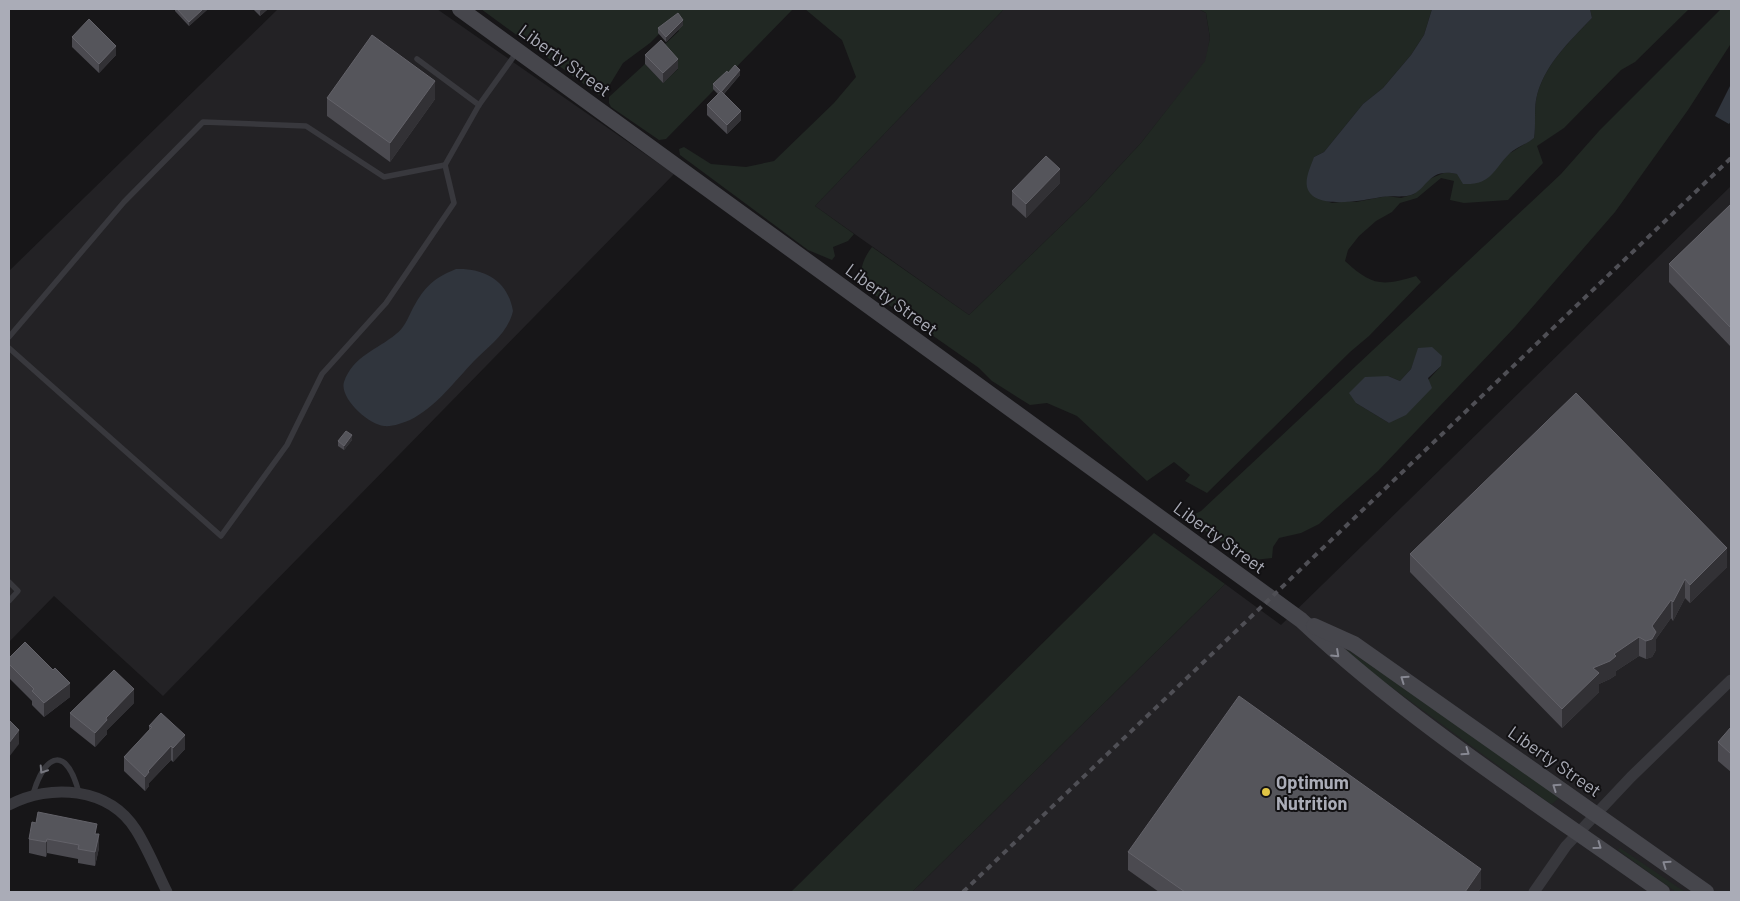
<svg xmlns="http://www.w3.org/2000/svg" width="1740" height="901" viewBox="0 0 1740 901" font-family="Barlow,sans-serif">
	<style>
		.built { fill: #232225 }
		.green { fill: #212823; fill-rule: evenodd }
		.water { fill: #30353d }
		.lines { fill: none; stroke-linecap: round; stroke-linejoin: round }
		.lane { stroke: #38383d; stroke-width: 5.5 }
		.street { stroke: #38383d; stroke-width: 11 }
		.secondary { stroke: #46464c; stroke-width: 16 }
		.rail { stroke: #4f4f55; stroke-width: 4; stroke-dasharray: 6 5; stroke-linecap: butt }
		.wall { fill: #4b4a50 }
		.shaded-wall { fill: #323135 }
		.building { fill: #55555b; stroke: #636269 }
		.oneway { stroke: #878892 }
		.oneway2 { stroke: #777880 }
		.poi-dot { fill: #e1c545; stroke: #121113; stroke-width: 2 }
		.labels { text-anchor: middle; dominant-baseline: central; stroke-width: 4; stroke-linejoin: round; paint-order: stroke }
		.street-label { font-size: 18px; fill: #aaacb7; stroke: #121113 }
		.poi-label { font-size: 18px; font-weight: bold; fill: #aaacb7; stroke: #121113; text-anchor: start }
	</style>
	<rect width="100%" height="100%" fill="#171618"/>
	<g class="built">
		<path d="M278 9H437L674 174 163 696 54 596 9 642V271Z"/>
		<path d="M1004 9H1199L1206 13 1210 38 1206 61 1141 143 1088 200 969 315 815 206Z"/>
		<path d="M1731 186V892H912L1225 584 1281 625Z"/>
	</g>
	<g class="green">
		<path d="M481 9H793L666 139 659 140 611 107 609 103V97L645 64 663 83 678 69 664 45 679 31 672 21 650 43 623 63 609 86 599 95Z"/>
		<path d="M805 9H1004L815 206 854 234 848 241 833 247 835 256 832 260 808 250 680 155 679 149 684 147 711 164 746 167 774 161 834 103 856 77 842 40Z"/>
		<path d="M1199 9H1432L1424 35 1411 55 1383 88 1363 104 1324 152 1314 157 1324 200 1332 203 1350 201 1356 202 1387 196 1401 198 1414 194 1427 180 1446 172 1457 174 1512 152 1534 138C1536 126 1534 112 1536 100 1542 67 1570 41 1592 18L1590 9H1689L1635 62 1621 70 1564 128 1537 146 1543 163 1508 200 1464 203 1450 200 1454 181 1441 178 1417 198 1400 203 1392 212 1376 221 1359 236 1348 250 1345 261C1371 285 1381 287 1416 276L1421 282 1369 336 1350 352 1207 493 1185 481 1190 475 1174 462 1147 481 1077 416 1047 403 1030 405 992 381 979 368 869 291C856 278 861 261 872 247L969 315 1088 200 1141 143 1205 61 1210 38 1206 13Z"/>
		<path d="M1721 9H1731L1730 45 1688 110 1615 212 1515 327 1378 471 1319 524 1301 533 1279 538 1273 547 1272 558 1254 560 1234 551 1197 525 1195 514 1201 511 1561 174 1599 131ZM1419 348 1441 366 1389 423 1356 403 1388 376 1400 381 1411 369Z"/>
		<path d="M1154 533 1225 584 912 892H791Z"/>
		<path d="M1346 649 1431 705 1558 795V799L1552 804 1549 803 1345 653Z"/>
		<path d="M1620 848 1685 892H1676L1618 850Z"/>
	</g>
	<g class="water">
		<path d="M1432 9H1590L1592 18C1570 41 1542 67 1536 100 1534 112 1536 126 1534 138 1527 144 1517 147 1510 153 1492 171 1492 185 1463 184L1457 174C1428 167 1428 189 1411 195 1400 198 1392 195 1381 197 1364 200 1313 211 1307 187 1305 177 1311 166 1314 157L1324 152 1363 104 1383 88 1411 55 1424 35Z"/>
		<path d="M1731 84V121L1729 124 1715 116Z"/>
		<path d="M456 269C485 268 508 281 513 311 508 333 489 346 474 361 454 382 436 407 410 420 403 423 392 427 384 426 369 425 339 398 344 382 353 356 377 350 396 334 404 328 407 320 411 312 423 289 431 279 456 269Z"/>
		<path d="M1432 347 1442 356 1441 366 1428 378 1432 388 1406 415 1389 423 1356 403 1349 393 1365 377 1388 376 1400 381 1411 369 1418 348Z"/>
	</g>
	<g class="lines">
		<g class="lane">
			<path d="M417 59 479 105"/>
			<path d="M9 337 124 202 203 122 306 126 384 177 445 165"/>
			<path d="M9 348 221 536 287 445 322 374 386 303 454 203 445 165 479 105 517 52"/>
			<path d="M9 582 18 591 9 601"/>
			<path d="M33 794C46 751 67 747 79 793"/>
		</g>
		<g class="street">
			<path d="M9 805C50 783 109 787 136 830 148 849 157 872 167 892"/>
			<path d="M1534 892 1566 846 1631 777 1731 680"/>
		</g>
		<g class="secondary">
			<path d="M460 9 1301 620C1411 723 1540 805 1662 892"/>
			<path d="M1314 626 1354 644 1706 892"/>
		</g>
		<path class="rail" d="M963 892 1731 158"/>
	</g>
	<g class="wall">
		<path d="M175 9H208L189 26 175 11Z"/>
		<path d="M253 9H268L260 16Z"/>
		<path d="M683 25 666 42 658 33V28Z"/>
		<path d="M72 37 116 55 99 73 72 47Z"/>
		<path d="M645 55 678 68 663 83 645 64Z"/>
		<path d="M728 73 740 75 724 94 741 120 727 134 707 115V105L718 94 713 89V84Z"/>
		<path d="M327 98 435 99 390 162 327 116Z"/>
		<path d="M1060 183 1026 218 1012 205V191Z"/>
		<path d="M1731 204V347L1669 282V264Z"/>
		<path d="M352 440 344 450 338 446V441Z"/>
		<path d="M1410 554 1727 567 1690 603 1685 598 1673 621 1671 618 1656 639V650L1652 657 1646 659 1639 656 1616 671V675L1610 679 1599 684V692L1562 728 1410 572Z"/>
		<path d="M9 658 70 697 44 717 32 705V701L9 678Z"/>
		<path d="M134 703 107 730V734L95 747 70 727V713Z"/>
		<path d="M149 726 185 749 173 762 171 760 149 783V786L145 791 124 771V757L149 730Z"/>
		<path d="M1731 727V772L1718 761V742Z"/>
		<path d="M97 834 99 848 95 866 78 863V859L47 853 46 857 29 853V839Z"/>
		<path d="M1128 852 1481 888 1478 892H1159L1128 870Z"/>
	</g>
	<g class="shaded-wall">
		<path d="M203 9H208L189 26V22Z"/>
		<path d="M263 9H268L260 16V11Z"/>
		<path d="M683 20V25L666 42V37Z"/>
		<path d="M116 46V55L99 73V64Z"/>
		<path d="M678 59V68L663 83V73Z"/>
		<path d="M740 70V75L721 97V92Z"/>
		<path d="M435 81V99L390 162V143Z"/>
		<path d="M741 111V120L727 134V125Z"/>
		<path d="M1060 169V183L1026 218V204Z"/>
		<path d="M352 435V440L344 450V446Z"/>
		<path d="M1727 548V567L1690 603V585Z"/>
		<path d="M1685 579V598L1673 621V602Z"/>
		<path d="M1671 600V618L1656 639V650L1652 657 1646 659V641L1652 626Z"/>
		<path d="M1639 637V656L1616 671V675L1610 679 1599 684V692L1562 728V709L1593 668Z"/>
		<path d="M70 683V697L44 717V703Z"/>
		<path d="M134 689V703L107 730V734L95 747V733L106 718Z"/>
		<path d="M19 730V744L9 757V743Z"/>
		<path d="M185 735V749L173 762V748Z"/>
		<path d="M171 746V760L149 783V786L145 791V777L148 771Z"/>
		<path d="M99 834V848L95 866V852Z"/>
		<path d="M47 839V853L46 857V842Z"/>
		<path d="M1481 869V888L1478 892H1465Z"/>
	</g>
	<g class="building">
		<path d="M177 9H203L189 22Z"/>
		<path d="M678 13 683 20 666 37 658 28Z"/>
		<path d="M89 19 116 46 99 64 72 37Z"/>
		<path d="M372 35 435 81 390 143 327 98Z"/>
		<path d="M661 40 678 59 663 73 645 55Z"/>
		<path d="M735 65 740 70 721 92 713 84 727 71 728 73Z"/>
		<path d="M721 91 741 111 727 125 707 105Z"/>
		<path d="M1046 156 1060 169 1026 204 1012 191Z"/>
		<path d="M1731 204V328L1669 264Z"/>
		<path d="M1576 393 1727 548 1690 585 1685 579 1673 602 1671 600 1652 626 1656 632 1652 639 1646 641 1639 637 1614 654 1616 656 1610 661 1593 668 1599 673 1562 709 1410 554Z"/>
		<path d="M346 431 352 435 344 446 338 441Z"/>
		<path d="M25 642 53 670 55 668 70 683 44 703 32 691 34 689 9 664V658Z"/>
		<path d="M114 670 134 689 106 718 107 720 95 733 70 713Z"/>
		<path d="M1239 696 1481 869 1465 892H1185L1128 852Z"/>
		<path d="M161 713 185 735 173 748 171 746 148 771 149 772 145 777 124 757 152 727 149 726Z"/>
		<path d="M9 720 19 730 9 743Z"/>
		<path d="M1731 727V754L1718 742Z"/>
		<path d="M38 812 97 824 95 834H99L95 852 78 849 79 845 47 839 46 842 29 839 32 822 36 823Z"/>
	</g>
	<defs><path id="oneway-chevron" d="M-2-3.5L2.5 0L-2 3.5" fill="none" stroke-width="1.6" stroke-linecap="round" stroke-linejoin="round" transform="scale(1.25)"/></defs>
	<g class="oneway">
		<use href="#oneway-chevron" transform="translate(1336 654) rotate(43)"/>
		<use href="#oneway-chevron" transform="translate(1404 679) rotate(-145)"/>
		<use href="#oneway-chevron" transform="translate(1466 752) rotate(35)"/>
		<use href="#oneway-chevron" transform="translate(1556 787) rotate(-145)"/>
		<use href="#oneway-chevron" transform="translate(1598 846) rotate(36)"/>
		<use href="#oneway-chevron" transform="translate(1666 864) rotate(-145)"/>
	</g>
	<use class="oneway2" href="#oneway-chevron" transform="translate(43 770) rotate(123)"/>
	<circle class="poi-dot" cx="1266" cy="792" r="5"/>
	<g class="labels">
		<g class="street-label">
			<text transform="translate(565 60) rotate(36)">Liberty Street</text>
			<text transform="translate(892 299) rotate(36)">Liberty Street</text>
			<text transform="translate(1220 537) rotate(36)">Liberty Street</text>
			<text transform="translate(1555 761) rotate(35)">Liberty Street</text>
		</g>
		<g class="poi-label">
			<text x="1276" y="782">Optimum<tspan x="1276" dy="21">Nutrition</tspan></text>
		</g>
	</g>
	<rect width="1740" height="901" fill="none" stroke="#aaacb7" stroke-width="20"/>
</svg>
